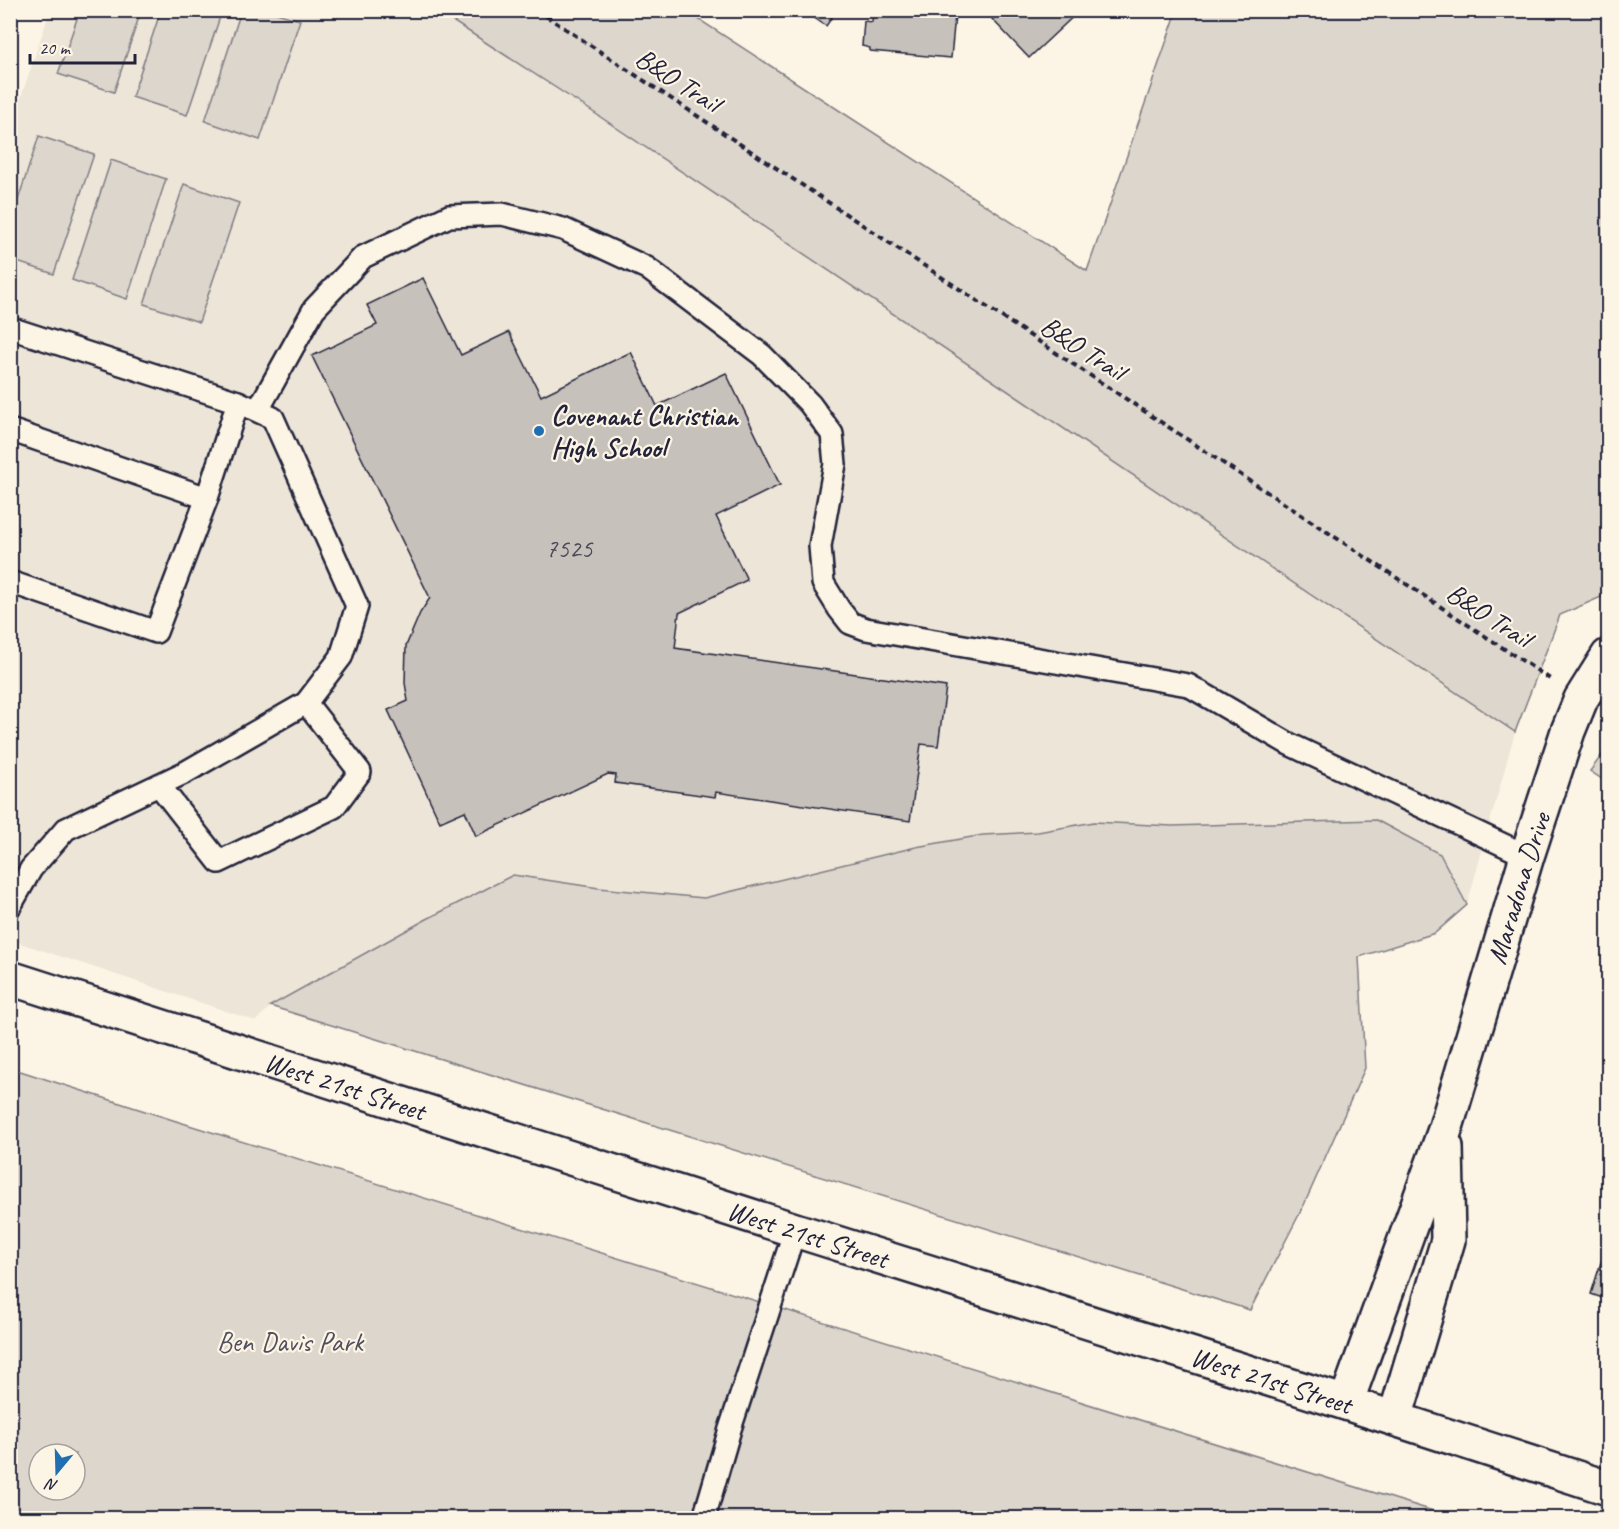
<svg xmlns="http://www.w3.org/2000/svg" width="1619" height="1529" viewBox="0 0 1619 1529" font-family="Caveat,sans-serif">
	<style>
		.built { fill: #ece5d8 }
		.green { fill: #dcd6cc; stroke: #7f7c84; stroke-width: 1.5; fill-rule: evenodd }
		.building { fill: #c6c1bb; stroke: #22223b; stroke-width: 1.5 }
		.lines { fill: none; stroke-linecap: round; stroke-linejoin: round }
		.service-casing { stroke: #22223b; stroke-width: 26 }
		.minor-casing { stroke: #22223b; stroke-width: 38 }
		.tertiary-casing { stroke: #22223b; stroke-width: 38 }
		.path { stroke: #22223b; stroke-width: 4; stroke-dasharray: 6 4.5; stroke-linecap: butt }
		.service { stroke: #fcf5e5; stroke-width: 21 }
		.minor { stroke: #fcf5e5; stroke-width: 33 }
		.tertiary { stroke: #fcf5e5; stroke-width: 33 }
		.poi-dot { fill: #1f6fb2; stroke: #fcf5e5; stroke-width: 2 }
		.labels { text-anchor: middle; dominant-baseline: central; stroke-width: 4.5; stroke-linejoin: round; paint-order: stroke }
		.number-label { font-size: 26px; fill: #4b4a5b }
		.street-label { font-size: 28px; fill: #22223b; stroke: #fcf5e5 }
		.poi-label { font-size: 28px; font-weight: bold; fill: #22223b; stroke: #fcf5e5; text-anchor: start }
		.park-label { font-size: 28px; fill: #504f5f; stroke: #fcf5e5 }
	</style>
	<rect width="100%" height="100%" fill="#fcf5e5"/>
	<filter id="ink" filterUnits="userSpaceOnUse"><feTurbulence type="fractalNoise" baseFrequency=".0167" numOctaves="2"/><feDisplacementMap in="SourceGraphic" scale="12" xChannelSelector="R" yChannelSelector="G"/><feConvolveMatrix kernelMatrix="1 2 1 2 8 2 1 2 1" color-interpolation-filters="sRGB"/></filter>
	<g filter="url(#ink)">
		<path class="built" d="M50 11H437L587 108 1515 732 1467 905 1440 854 1376 820 1172 826 1094 822 1038 832 983 835 916 847 704 898 599 888 513 875 425 920 271 1006 256 1021 11 940 10 130Z"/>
		<g class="green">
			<path d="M80 10 141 11 114 92 58 74Z"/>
			<path d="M161 10 222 11 187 115 132 97Z"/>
			<path d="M241 11H270L300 20 260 140 205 121Z"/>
			<path d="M437 11H686L1087 271 1177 11H1608V594L1560 615 1515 732 587 108Z"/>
			<path d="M39 136 94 154 54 274 11 260V221Z"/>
			<path d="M111 160 166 179 127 299 72 280Z"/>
			<path d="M184 184 239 203 199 322 144 304Z"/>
			<path d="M1608 747V783L1590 771Z"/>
			<path d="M1376 820 1440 854 1467 905 1435 933 1359 957 1365 1068 1304 1205 1250 1310 270 1006 425 920 513 875 599 888 704 898 916 847 983 835 1038 832 1094 822 1172 826Z"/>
			<path d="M11 1068 176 1121 1456 1518H11ZM39 1454H75V1490H39Z"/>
		</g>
		<g class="building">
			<path d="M803 10H837L826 26Z"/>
			<path d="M873 10H916L955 15 951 58 870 51V48L862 46 864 21 872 22Z"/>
			<path d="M1001 10H1080L1029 58 992 19Z"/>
			<path d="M423 278 461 355 509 332 541 396 631 352 657 406 726 373 780 485 716 516 747 580 679 613 675 648 946 687 938 746 921 744 910 821 716 792 715 797 615 783 616 775 608 774 476 836 465 811 440 822 388 710 408 701 405 683 406 646 420 613 430 598 312 356 377 325 367 305Z"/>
			<path d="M1602 1259 1608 1262V1300L1591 1294Z"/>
		</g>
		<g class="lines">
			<g class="service-casing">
				<g id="service">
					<path d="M10 328 238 402 273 418 357 606 341 657 306 703 186 772 66 829 31 869 10 906"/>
					<path d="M258 410 314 309 363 257 449 216 502 214 563 229 647 268 762 355 810 404 832 434 835 464 820 546 823 583 839 609 850 623 866 629 1188 685 1289 744 1527 856"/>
					<path d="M10 430 207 498"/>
					<path d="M10 582 156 632 207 498 238 402"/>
					<path d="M159 785 219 862 334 807 360 772 306 703"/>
					<path d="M704 1518 730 1429 795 1230"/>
				</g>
			</g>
			<g class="minor-casing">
				<g id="minor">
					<path id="s1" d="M1346 1403 1446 1127 1527 856 1568 731 1581 699 1608 656"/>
					<path d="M1395 1418 1448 1240 1446 1147"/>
				</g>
			</g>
			<g class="tertiary-casing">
				<g id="tertiary">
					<path id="s2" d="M10 978 795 1230 1346 1403 1608 1488"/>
				</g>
			</g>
			<path class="path" d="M537 10 1553 681"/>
			<use href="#service" class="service"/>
			<use href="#minor" class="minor"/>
			<use href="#tertiary" class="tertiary"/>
		</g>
	</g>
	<circle class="poi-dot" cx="539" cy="431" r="6"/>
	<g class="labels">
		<g class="number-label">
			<text x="569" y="548">7525</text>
		</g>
		<g class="street-label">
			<text transform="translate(678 80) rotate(33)">B&amp;O Trail</text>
			<text transform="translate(1083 348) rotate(33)">B&amp;O Trail</text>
			<text transform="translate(1489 615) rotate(33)">B&amp;O Trail</text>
			<text stroke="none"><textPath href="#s1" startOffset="543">Maradona Drive</textPath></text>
			<text stroke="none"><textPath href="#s2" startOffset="352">West 21st Street</textPath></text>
			<text stroke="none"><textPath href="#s2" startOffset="838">West 21st Street</textPath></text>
			<text stroke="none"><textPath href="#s2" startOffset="1324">West 21st Street</textPath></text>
		</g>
		<g class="poi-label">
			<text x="551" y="415">Covenant Christian<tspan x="551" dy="32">High School</tspan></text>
		</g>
		<g class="park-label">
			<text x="290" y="1341">Ben Davis Park</text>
		</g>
	</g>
	<rect width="1619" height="1529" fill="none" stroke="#fcf5e5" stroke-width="36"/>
	<rect x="18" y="18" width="1583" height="1493" fill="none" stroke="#22223b" stroke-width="2" filter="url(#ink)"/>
	<g transform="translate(57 1472) rotate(199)"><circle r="28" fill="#fcf5e5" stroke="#a5a1a1" stroke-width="1.5"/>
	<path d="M0-4.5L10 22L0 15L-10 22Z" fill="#1f6fb2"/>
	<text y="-9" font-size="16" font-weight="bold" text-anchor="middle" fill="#22223b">N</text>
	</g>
	<path d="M30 54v9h105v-9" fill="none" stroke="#22223b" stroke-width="3"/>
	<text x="39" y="54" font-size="18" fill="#22223b" stroke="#fcf5e5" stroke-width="4.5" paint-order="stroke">20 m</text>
</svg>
